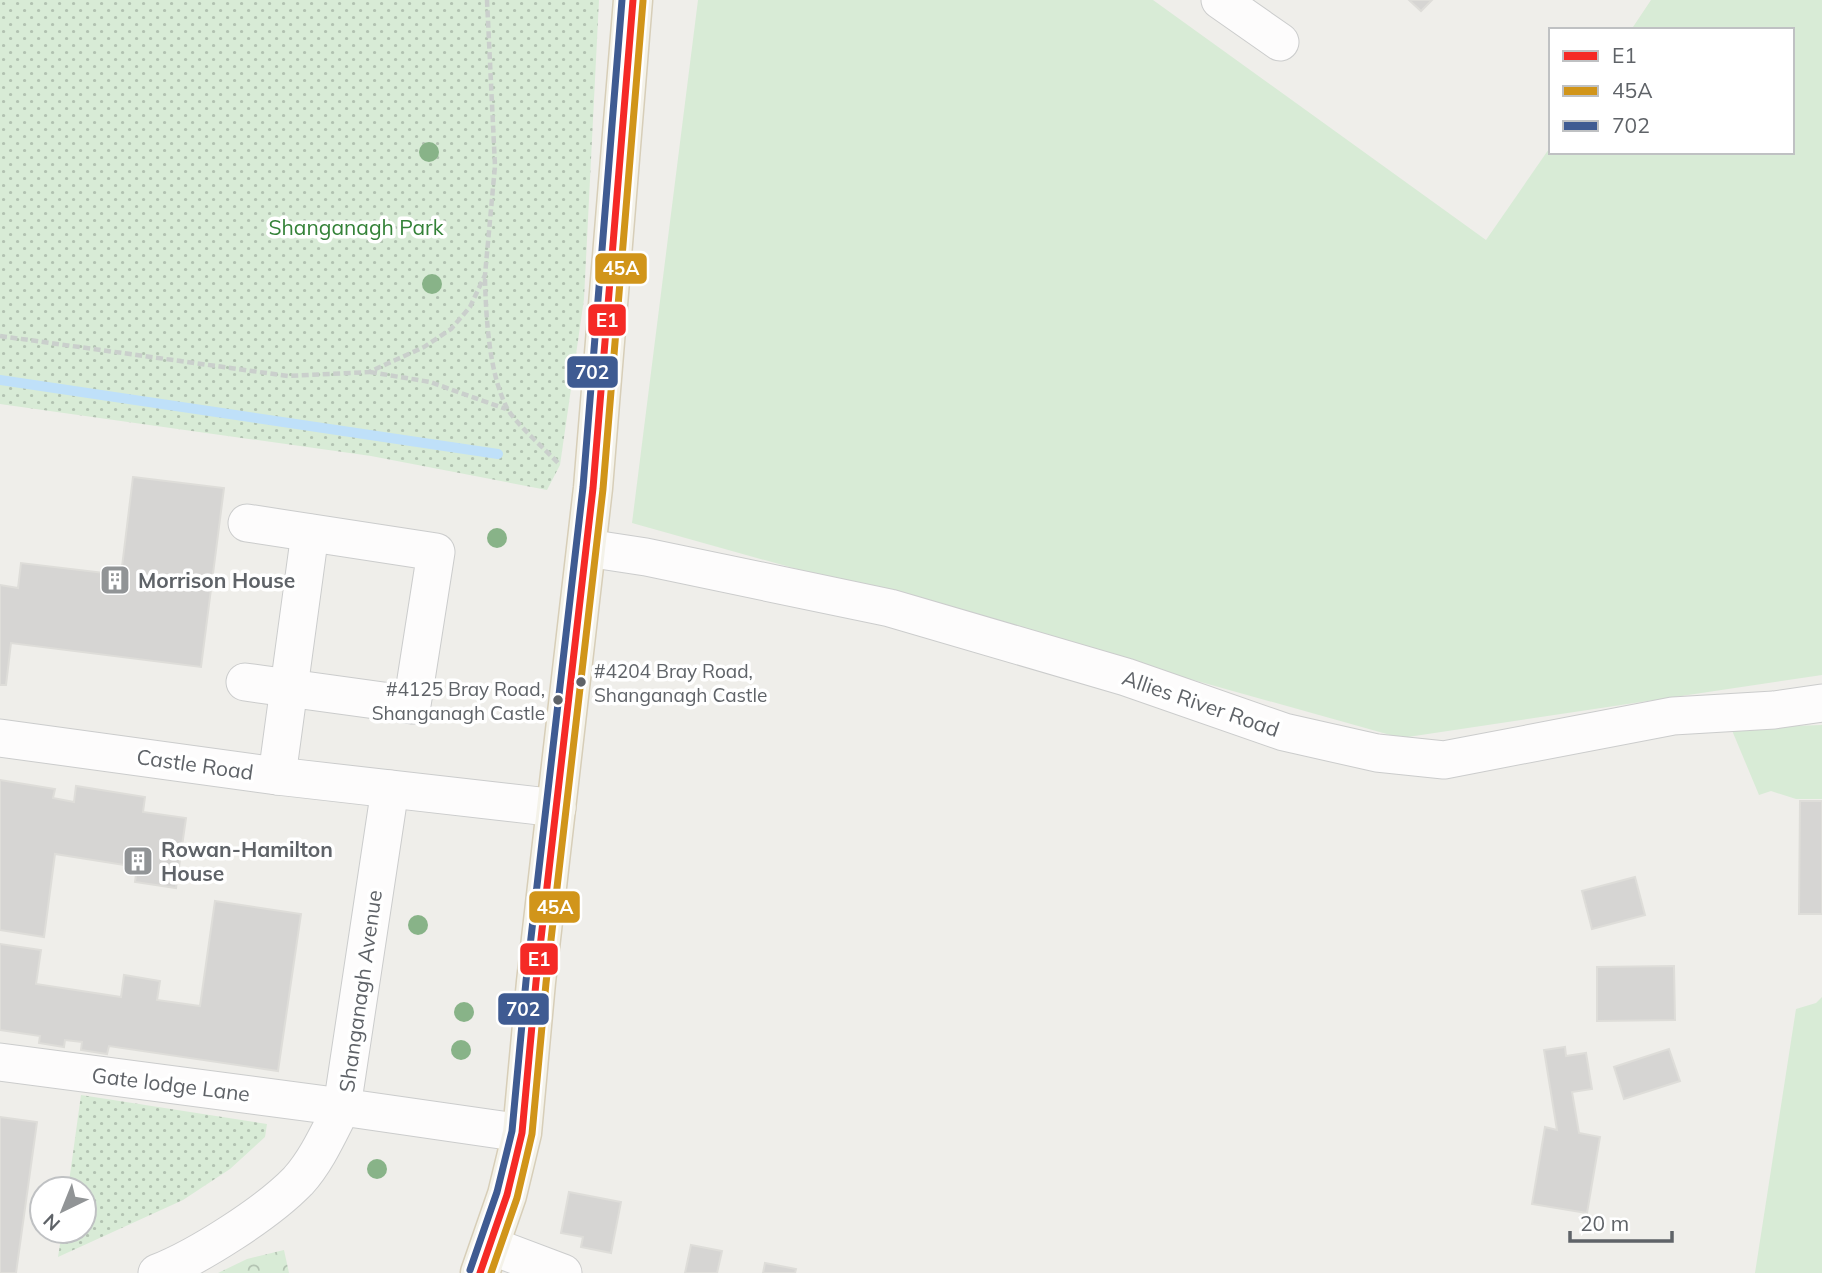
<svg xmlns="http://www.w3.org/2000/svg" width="1822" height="1273" viewBox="0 0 1822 1273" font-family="Mulish,sans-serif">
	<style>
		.grass { fill: #d8ebd6 }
		.forest { fill: url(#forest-crowns) }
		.park { fill: url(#park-dots) }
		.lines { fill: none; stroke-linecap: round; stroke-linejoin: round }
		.stream { stroke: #bfe0f9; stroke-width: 10 }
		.building { fill: #d6d5d3; stroke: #deddd9; stroke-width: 2 }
		.minor-casing { stroke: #cbcccc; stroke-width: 39 }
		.major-casing { stroke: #d7ceb8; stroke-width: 41 }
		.path { stroke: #cacfcc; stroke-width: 4.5; stroke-dasharray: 7 3.5; stroke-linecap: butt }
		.minor { stroke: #fdfcfc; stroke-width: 37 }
		.major { stroke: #f4f2e9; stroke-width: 38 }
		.bus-1-casing { stroke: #fff; stroke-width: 12 }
		.bus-2-casing { stroke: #fff; stroke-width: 12 }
		.bus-3-casing { stroke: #fff; stroke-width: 12 }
		.bus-1 { stroke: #f52a26; stroke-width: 7 }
		.bus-2 { stroke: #d1951a; stroke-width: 7 }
		.bus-3 { stroke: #3f5b92; stroke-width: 7 }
		.tree { fill: #88b388 }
		.bus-dot { fill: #5f6368; stroke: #fff; stroke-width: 2.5 }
		.labels { text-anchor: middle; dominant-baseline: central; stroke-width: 7; stroke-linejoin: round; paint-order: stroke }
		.bus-label { font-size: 19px; fill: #5f6368; stroke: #fff; text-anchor: start }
		.park-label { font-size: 21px; fill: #348238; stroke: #fff }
		.poi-label { font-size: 21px; font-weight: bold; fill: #5f6368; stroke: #fff; text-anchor: start }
		.street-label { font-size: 21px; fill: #5f6368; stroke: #fff }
		.line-badge { stroke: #fff; stroke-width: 2.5 }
		.badge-label { font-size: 19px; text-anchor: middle; font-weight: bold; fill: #fff }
	</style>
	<defs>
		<pattern id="forest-crowns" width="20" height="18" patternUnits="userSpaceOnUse" patternTransform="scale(1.75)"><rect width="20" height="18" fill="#d8ebd6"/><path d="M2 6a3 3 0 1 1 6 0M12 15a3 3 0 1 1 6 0" fill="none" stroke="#b2c2b1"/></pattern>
		<pattern id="park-dots" width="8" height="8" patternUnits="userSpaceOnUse" patternTransform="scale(1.75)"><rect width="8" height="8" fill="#d8ebd6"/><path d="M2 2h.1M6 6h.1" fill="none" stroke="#b2c2b1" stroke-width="1.8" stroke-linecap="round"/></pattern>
	</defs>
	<rect width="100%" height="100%" fill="#efeeea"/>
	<g class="grass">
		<path d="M698 0H1153L1486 240 1551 146V152H1792V30H1631L1651 0H1822V675L1401 738 632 523Z"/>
		<path d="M1822 725V799H1796L1771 791 1759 795 1731 728Z"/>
		<path d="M1822 997V1273H1755L1796 1009 1816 1003Z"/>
	</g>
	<path class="forest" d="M284 1250 289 1273H218L247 1259Z"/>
	<g class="park">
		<path d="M0 0H599L584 299 560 465 547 490 371 456 0 404Z"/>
		<path d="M81 1095 267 1124 265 1137 230 1169 183 1200 58 1257 62 1231H84V1189H68Z"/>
	</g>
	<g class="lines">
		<path class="stream" d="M0 380 498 454"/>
	</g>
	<g class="building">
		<path d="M1409 0H1432L1421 11Z"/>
		<path d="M133 477 224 488 201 667 11 643 6 685H0V585L18 588 21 563 121 575Z"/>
		<path d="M0 780 55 789 53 798 74 802 76 786 145 797 143 812 186 818 176 888 135 882 137 867 55 854 44 937 0 930Z"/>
		<path d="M1800 801H1822V914H1799Z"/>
		<path d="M1635 877 1645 915 1592 929 1582 891Z"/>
		<path d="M215 901 301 914 278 1071 109 1046 107 1054 81 1050 82 1042 65 1040 64 1047 39 1043 40 1036 0 1030V944L41 950 36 984 121 997 124 975 160 981 157 1000 200 1006Z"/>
		<path d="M1674 966 1675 1020 1597 1021V967Z"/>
		<path d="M1565 1047 1566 1056 1586 1053 1592 1089 1572 1092 1579 1133 1600 1137 1587 1213 1532 1204 1545 1127 1557 1130 1544 1050Z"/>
		<path d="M1669 1049 1680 1081 1624 1099 1614 1067Z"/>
		<path d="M0 1117 37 1122 16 1273H0Z"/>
		<path d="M569 1192 621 1202 611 1253 581 1247 583 1237 561 1233Z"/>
		<path d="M691 1245 722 1251 717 1273H685Z"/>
		<path d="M765 1263 796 1269 795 1273H763Z"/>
	</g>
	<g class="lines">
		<g class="minor-casing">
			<g id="minor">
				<path d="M1220 0 1280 42"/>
				<path d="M587 548 646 557 890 608 1126 677 1284 732 1377 753 1444 760 1673 716 1774 710 1822 703"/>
				<path d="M245 682 412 705 436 552 247 523"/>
				<path d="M0 738 277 776 557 808"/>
				<path d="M277 776 310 533"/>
				<path d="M0 1062 342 1107 522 1133"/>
				<path d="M491 1246 563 1273"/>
				<path d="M157 1273C198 1257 267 1213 298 1181 317 1160 329 1132 342 1107L390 789"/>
			</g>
		</g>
		<g class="major-casing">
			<path id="major" d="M480 1273 507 1195 522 1133 536 982 593 488 633 0"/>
		</g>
		<g class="path">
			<path d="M485 279C486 318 489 373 507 408 514 422 547 451 559 464"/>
			<path d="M0 336 288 376 369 372 424 347 451 329 470 307 485 275 495 166 487 0"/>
			<path d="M370 372 430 382 506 409"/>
		</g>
		<use href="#minor" class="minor"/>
		<use href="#major" class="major"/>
		<g class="bus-1-casing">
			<path id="bus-1" d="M480 1273 507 1195 522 1133 536 982 593 488 633 0"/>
		</g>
		<g class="bus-2-casing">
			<path id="bus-2" d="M491 1273 517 1198 532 1134 546 983 603 489 643 1"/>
		</g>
		<g class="bus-3-casing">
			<path id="bus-3" d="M470 1270 497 1192 512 1131 526 981 583 487 622 0"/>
		</g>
		<use href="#bus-1" class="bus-1"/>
		<use href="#bus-2" class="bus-2"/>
		<use href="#bus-3" class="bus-3"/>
	</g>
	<g class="tree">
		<circle cx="429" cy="152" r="10"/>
		<circle cx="432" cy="284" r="10"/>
		<circle cx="497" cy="538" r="10"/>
		<circle cx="418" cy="925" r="10"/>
		<circle cx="464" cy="1012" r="10"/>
		<circle cx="461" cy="1050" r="10"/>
		<circle cx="377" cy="1169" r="10"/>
	</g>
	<defs>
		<g id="building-square" transform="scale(1.575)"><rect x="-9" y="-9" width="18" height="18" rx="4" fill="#919496" stroke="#fff"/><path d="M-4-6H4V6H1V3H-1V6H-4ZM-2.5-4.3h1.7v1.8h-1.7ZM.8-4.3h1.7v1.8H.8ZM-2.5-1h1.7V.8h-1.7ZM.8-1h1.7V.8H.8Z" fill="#fff"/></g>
	</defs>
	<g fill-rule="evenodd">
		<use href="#building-square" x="115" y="580"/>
		<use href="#building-square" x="138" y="861"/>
	</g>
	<g class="bus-dot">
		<circle cx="581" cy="682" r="6"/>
		<circle cx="558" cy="700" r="6"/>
	</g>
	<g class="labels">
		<g class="bus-label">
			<text x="594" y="671">#4204 Bray Road,<tspan x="594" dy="24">Shanganagh Castle</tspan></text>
			<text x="545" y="689" text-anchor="end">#4125 Bray Road,<tspan x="545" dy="24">Shanganagh Castle</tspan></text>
		</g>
		<g class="park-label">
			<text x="356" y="227">Shanganagh Park</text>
		</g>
		<g class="poi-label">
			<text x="138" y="580">Morrison House</text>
			<text x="161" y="849">Rowan-Hamilton<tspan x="161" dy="24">House</tspan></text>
		</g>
		<g class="street-label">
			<text transform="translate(1201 703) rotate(19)">Allies River Road</text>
			<text transform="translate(195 764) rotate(8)">Castle Road</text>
			<text transform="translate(360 991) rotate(-82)">Shanganagh Avenue</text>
			<text transform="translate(171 1084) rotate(7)">Gate lodge Lane</text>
		</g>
	</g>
	<g class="line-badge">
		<rect x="594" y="252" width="54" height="33" rx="7" fill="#d1951a"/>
		<rect x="587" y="303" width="40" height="34" rx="7" fill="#f52a26"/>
		<rect x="566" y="355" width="53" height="34" rx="7" fill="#3f5b92"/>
		<rect x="528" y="890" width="53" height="34" rx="7" fill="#d1951a"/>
		<rect x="519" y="942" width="40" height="34" rx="7" fill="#f52a26"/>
		<rect x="497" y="992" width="53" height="34" rx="7" fill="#3f5b92"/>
	</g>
	<g class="badge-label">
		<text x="621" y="275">45A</text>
		<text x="607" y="327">E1</text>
		<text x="592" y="379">702</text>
		<text x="555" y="914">45A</text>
		<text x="539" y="966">E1</text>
		<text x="523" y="1016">702</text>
	</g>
	<rect x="1549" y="28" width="245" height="126" fill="#ffffff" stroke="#bfc1c3" stroke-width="2"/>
	<rect x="1563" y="51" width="35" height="10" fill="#f52a26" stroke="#bfc1c3" stroke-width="2"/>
	<text x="1612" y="63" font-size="21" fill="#5f6368">E1</text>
	<rect x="1563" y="86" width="35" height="10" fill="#d1951a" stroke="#bfc1c3" stroke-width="2"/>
	<text x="1612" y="98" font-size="21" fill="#5f6368">45A</text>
	<rect x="1563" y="121" width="35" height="10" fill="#3f5b92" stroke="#bfc1c3" stroke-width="2"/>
	<text x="1612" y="133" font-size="21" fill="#5f6368">702</text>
	<g transform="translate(63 1210) rotate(223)"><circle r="33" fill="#ffffff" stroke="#bfc1c3" stroke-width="2"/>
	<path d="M0-5L12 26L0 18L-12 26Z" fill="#919496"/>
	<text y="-10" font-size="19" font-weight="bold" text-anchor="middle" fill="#5f6368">N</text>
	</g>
	<path d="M1570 1231v10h102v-10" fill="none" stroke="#5f6368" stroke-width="3.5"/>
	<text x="1580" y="1231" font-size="21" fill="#5f6368" stroke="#ffffff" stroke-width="5" paint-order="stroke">20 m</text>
</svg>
